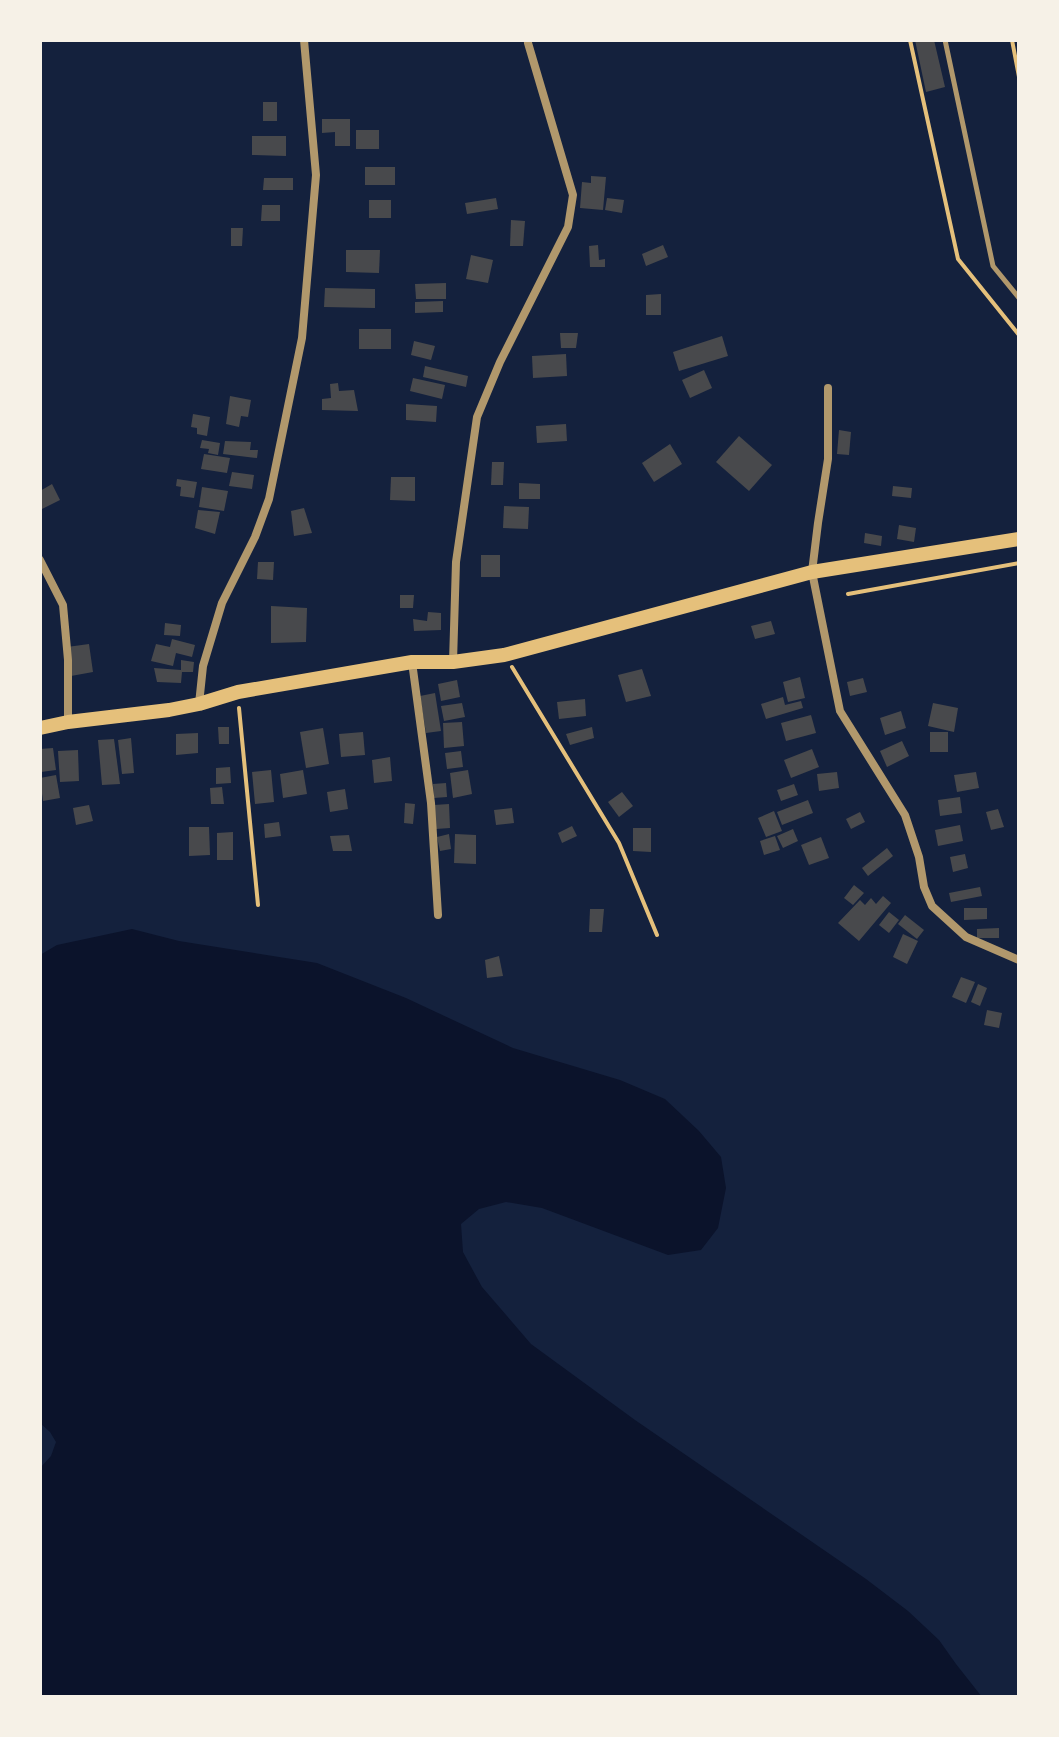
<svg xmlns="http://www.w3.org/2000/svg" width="1059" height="1737" viewBox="0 0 1059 1737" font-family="Ubuntu,sans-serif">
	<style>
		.water { fill: #0b132b }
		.building { fill: #48494c }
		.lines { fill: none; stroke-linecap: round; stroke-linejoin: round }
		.path { stroke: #e5c07b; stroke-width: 4 }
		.service { stroke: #b1986c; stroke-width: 5 }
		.minor { stroke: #b1986c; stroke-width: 8 }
		.secondary { stroke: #e5c07b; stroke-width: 14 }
	</style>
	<rect width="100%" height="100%" fill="#14213d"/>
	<path class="water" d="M132 929 179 941 317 963 406 998 513 1048 620 1080 665 1099 699 1131 721 1157 726 1188 718 1228 701 1250 668 1255 542 1208 506 1202 479 1209 461 1224 463 1252 482 1287 531 1344 635 1420 866 1579 908 1611 939 1640 956 1664 982 1697H40V1468L51 1456 56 1442 50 1432 40 1423V955L57 945Z"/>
	<g class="building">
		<path d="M915 40H934L945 87 926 92Z"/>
		<rect x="263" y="102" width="14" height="19"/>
		<path d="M322 119H350V146H335V132L322 133Z"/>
		<rect x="356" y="130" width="23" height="19"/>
		<path d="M252 136H286V156L252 155Z"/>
		<rect x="365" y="167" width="30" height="18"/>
		<path d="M591 176 606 177 603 210 580 208 582 182 591 183Z"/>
		<path d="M264 178H293V190H263Z"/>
		<path d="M496 198 498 209 467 214 465 203Z"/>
		<path d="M607 198 624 200 622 213 605 210Z"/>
		<rect x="369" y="200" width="22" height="18"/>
		<path d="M262 205H280V221H261Z"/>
		<path d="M511 220 525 221 523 246H510Z"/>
		<path d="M231 228H243L242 246H231Z"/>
		<path d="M598 245 599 260 605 259V267H590L589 246Z"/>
		<path d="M663 245 668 257 646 266 642 254Z"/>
		<path d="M346 250H380L379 273 346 272Z"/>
		<path d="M471 255 493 260 488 283 466 279Z"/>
		<path d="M446 283V299H416L415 284Z"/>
		<path d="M325 288 375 289V308L324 307Z"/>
		<path d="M661 294V315H646V295Z"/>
		<path d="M443 301V312L415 313V302Z"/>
		<rect x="359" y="329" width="32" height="20"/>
		<path d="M560 333H578L576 348H561Z"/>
		<path d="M722 336 728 356 679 371 673 352Z"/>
		<path d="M414 341 435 346 431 360 411 355Z"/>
		<path d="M566 354 567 376 533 378 532 356Z"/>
		<path d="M425 366 468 376 466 387 423 377Z"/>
		<path d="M704 370 712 388 690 398 682 380Z"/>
		<path d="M413 378 445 385 442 399 410 391Z"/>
		<path d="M338 383 339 391 354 390 358 411 322 410V399L331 398 330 384Z"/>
		<path d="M230 396 251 400 248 417 241 416 239 427 226 424Z"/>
		<path d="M406 404 437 406 436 422 406 420Z"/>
		<path d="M193 414 210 417 207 436 197 434V428L191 427Z"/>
		<path d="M566 424 567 441 537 443 536 426Z"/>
		<path d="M839 430 851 432 849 455 837 454Z"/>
		<path d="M739 436 772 465 749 491 716 462Z"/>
		<path d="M202 440 220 443 218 455 208 453 209 449 200 448Z"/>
		<path d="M225 441 251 442 250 450H258L257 458 223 454Z"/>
		<path d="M670 444 682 464 654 482 642 463Z"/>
		<path d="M204 454 230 458 227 473 201 469Z"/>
		<path d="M492 462H504L503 485H491Z"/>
		<path d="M232 472 254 475 252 489 229 486Z"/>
		<path d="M391 477H415V501L390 500Z"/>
		<path d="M177 479 197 482 194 498 180 496 181 487 176 486Z"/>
		<path d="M519 483 540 484V499H519Z"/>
		<path d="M52 484 60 500 40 510V491Z"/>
		<path d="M893 486 912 488 911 498 892 496Z"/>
		<path d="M202 487 228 491 224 511 199 507Z"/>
		<path d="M504 506 529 507 528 529 503 528Z"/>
		<path d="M304 508 312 533 294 536 291 511Z"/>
		<path d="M198 510 220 512 215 534 195 528Z"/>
		<path d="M899 525 916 528 914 542 897 539Z"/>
		<path d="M865 533 882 536 881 546 864 543Z"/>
		<rect x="481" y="555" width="19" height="22"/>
		<path d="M258 562H274L273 580 257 579Z"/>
		<path d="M400 595H414L413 608H400Z"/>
		<path d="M271 606 307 608 306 642 271 643Z"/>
		<path d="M428 612 441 613V630L414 631 413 619 427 621Z"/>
		<path d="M771 621 775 634 755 639 751 626Z"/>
		<path d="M165 623 181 625 180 636 164 635Z"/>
		<path d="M172 639 195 645 192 657 176 653 173 666 151 661 156 644 170 647Z"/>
		<path d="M89 644 93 672 71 676 67 647Z"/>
		<path d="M181 660 194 662 193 672H182L181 683 157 682 154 668 181 670Z"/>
		<path d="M642 669 651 696 626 702 618 675Z"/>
		<path d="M800 677 805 698 788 702 783 682Z"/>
		<path d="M863 678 867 692 850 696 847 682Z"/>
		<path d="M457 680 460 697 441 701 438 684Z"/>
		<path d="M435 693 441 731 426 733 420 696Z"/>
		<path d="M783 697 785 705 801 701 803 708 766 719 761 704Z"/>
		<path d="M585 699 586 716 559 719 557 702Z"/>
		<path d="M462 703 465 717 444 721 441 706Z"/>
		<path d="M933 703 958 708 954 732 928 726Z"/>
		<path d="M901 711 906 728 885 735 880 718Z"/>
		<path d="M811 715 816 733 786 741 781 723Z"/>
		<path d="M462 722 464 746 444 748 443 723Z"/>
		<path d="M218 727H229V744H219Z"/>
		<path d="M592 727 594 738 570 745 566 734Z"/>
		<path d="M323 728 329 764 306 768 300 732Z"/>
		<path d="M363 732 365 755 341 757 339 734Z"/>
		<rect x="930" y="732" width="18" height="20"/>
		<path d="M198 733V753L176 755V734Z"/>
		<path d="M131 738 134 773 122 774 118 740Z"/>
		<path d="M114 739 120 784 102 785 98 740Z"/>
		<path d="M902 741 909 756 887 767 880 751Z"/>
		<path d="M53 748 56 770 41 772 40 749Z"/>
		<path d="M812 749 819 767 791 778 784 760Z"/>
		<path d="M78 750 79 781 60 782 58 751Z"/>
		<path d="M461 751 463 767 447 769 445 753Z"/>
		<path d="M390 757 392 781 374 783 372 760Z"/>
		<path d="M230 767 231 783 216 784V768Z"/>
		<path d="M271 770 274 802 255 804 252 772Z"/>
		<path d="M303 770 307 794 283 798 280 774Z"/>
		<path d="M468 770 472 794 453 798 450 773Z"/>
		<path d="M837 772 839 788 819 791 817 774Z"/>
		<path d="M976 772 979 788 957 792 954 775Z"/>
		<path d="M56 775 60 798 43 801 40 778Z"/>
		<path d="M446 783 447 797 434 798 433 784Z"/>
		<path d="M794 784 798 795 781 801 777 790Z"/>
		<path d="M222 787 224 804H211L210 788Z"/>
		<path d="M345 789 348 809 330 812 327 792Z"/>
		<path d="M622 792 633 806 619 817 608 802Z"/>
		<path d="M960 797 962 813 940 816 938 800Z"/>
		<path d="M808 800 813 813 782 825 777 812Z"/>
		<path d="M405 803 415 804 413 824 404 823Z"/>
		<path d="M449 804 450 828 436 829 434 805Z"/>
		<path d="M89 805 93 821 76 825 73 808Z"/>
		<path d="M512 808 514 823 496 825 494 810Z"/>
		<path d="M998 809 1004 827 991 830 986 812Z"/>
		<path d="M774 811 782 831 766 837 758 818Z"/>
		<path d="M860 812 865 822 851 829 846 819Z"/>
		<path d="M279 822 281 836 265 838 264 824Z"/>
		<path d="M960 825 963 841 938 846 935 830Z"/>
		<path d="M572 826 577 836 562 843 558 833Z"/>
		<path d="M189 827H209L210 855 189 856Z"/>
		<path d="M633 828H651V852L633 851Z"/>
		<path d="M793 829 798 841 783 848 777 836Z"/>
		<path d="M233 832V860H217V833Z"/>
		<path d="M449 834 451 849 440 851 437 837Z"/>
		<path d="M455 834 476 835V864L454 863Z"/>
		<path d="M349 835 352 851H333L330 836Z"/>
		<path d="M775 836 780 850 764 855 760 841Z"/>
		<path d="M821 837 829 858 809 865 801 845Z"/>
		<path d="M887 848 893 856 868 876 862 868Z"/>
		<path d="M965 854 968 868 953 872 950 857Z"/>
		<path d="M854 885 864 893 853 905 844 898Z"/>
		<path d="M980 887 982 896 951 902 949 893Z"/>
		<path d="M883 896 891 903 859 941 838 923 860 900 865 905 871 898 876 904Z"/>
		<path d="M964 908H987V919L964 920Z"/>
		<path d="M590 909H604L602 932H589Z"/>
		<path d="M889 912 899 920 889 933 879 925Z"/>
		<path d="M905 915 924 930 917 939 898 924Z"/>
		<path d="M999 928V938H977V929Z"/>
		<path d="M903 934 918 941 907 964 893 957Z"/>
		<path d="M499 956 503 976 487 978 485 960Z"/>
		<path d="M961 977 975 982 966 1003 952 997Z"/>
		<path d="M978 984 987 988 980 1006 971 1002Z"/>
		<path d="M987 1010 1002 1013 999 1028 984 1025Z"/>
	</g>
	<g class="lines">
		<g class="path">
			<path d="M910 40 958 259 1019 335"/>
			<path d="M1012 40 1019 77"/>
			<path d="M848 594 1019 563"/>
			<path d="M512 667 619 843 657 935"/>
			<path d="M239 708 258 905"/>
		</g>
		<path class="service" d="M945 40 993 266 1019 298"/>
		<g class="minor">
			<path d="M828 388V459L818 523 812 572 840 711 905 815 919 857 924 887 932 906 966 937 1019 960"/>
			<path d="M40 560 63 605 68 660V722"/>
			<path d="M412 662 431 803 438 915"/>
			<path d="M453 662 456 562 477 417 500 362 568 227 573 195 528 43"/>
			<path d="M199 704 203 666 222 603 255 537 269 499 302 338 316 175 304 40"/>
		</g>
		<path class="secondary" d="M40 728 68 722 169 710 199 704 238 692 412 662H453L504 655 812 572 1019 539"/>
	</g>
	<rect width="1059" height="1737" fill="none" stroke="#f6f1e7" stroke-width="84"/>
</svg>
